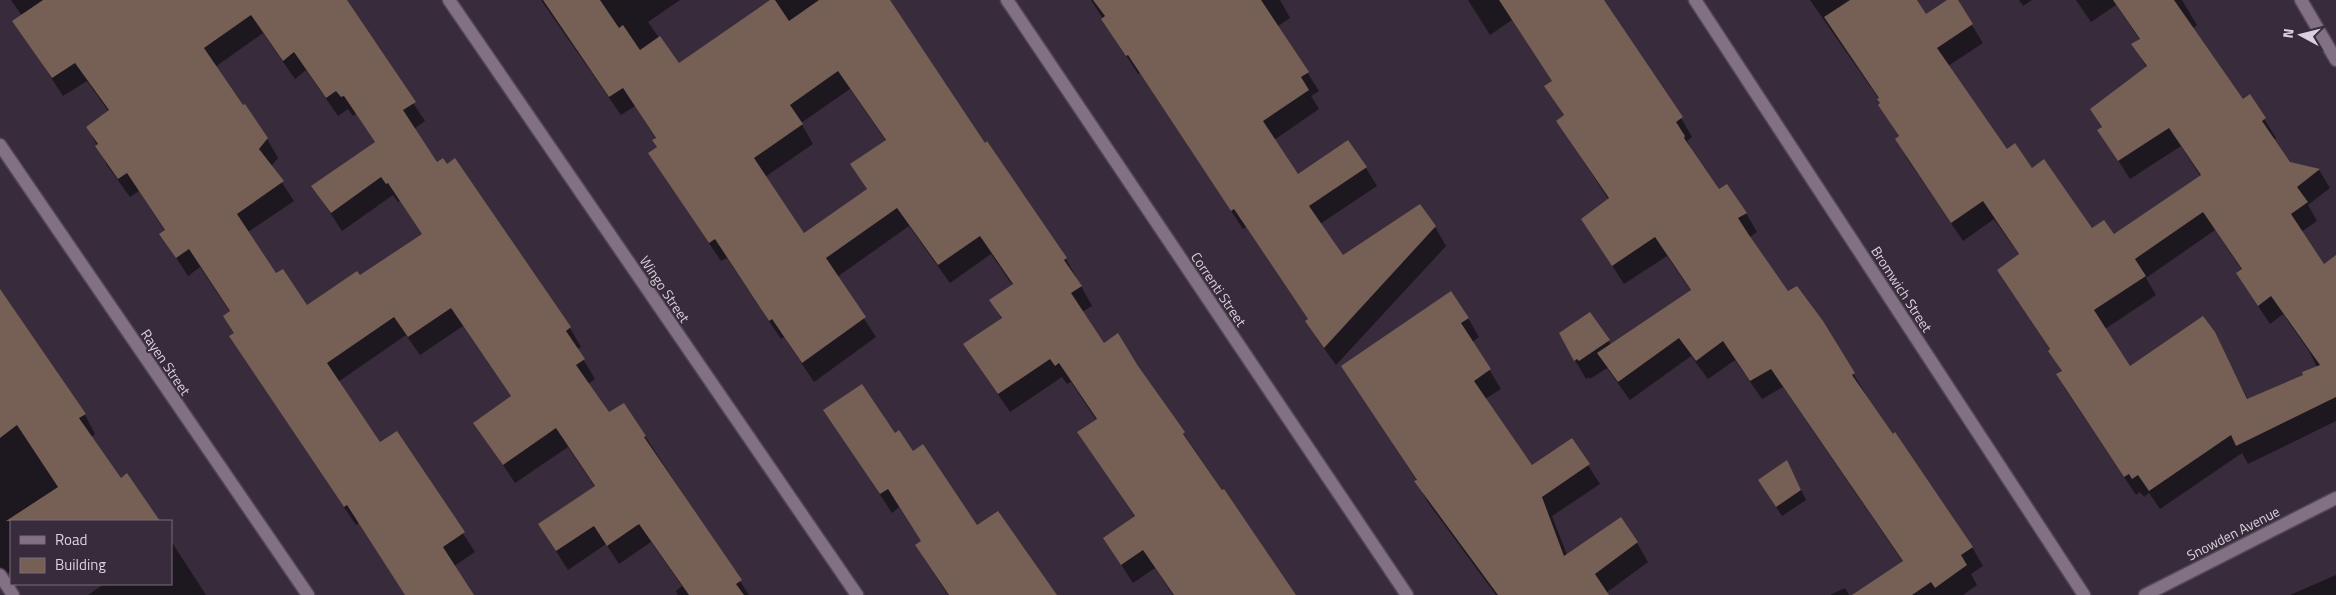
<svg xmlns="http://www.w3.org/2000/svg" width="2336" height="595" viewBox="0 0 2336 595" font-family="'Titillium Web',sans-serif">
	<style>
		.shadow { fill: #0007; fill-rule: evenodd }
		.building { fill: #765f54; fill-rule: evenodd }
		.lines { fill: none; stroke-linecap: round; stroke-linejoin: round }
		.service-casing { stroke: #544856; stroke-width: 15 }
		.minor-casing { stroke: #544856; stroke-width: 15 }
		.tertiary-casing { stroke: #544856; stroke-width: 15 }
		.service { stroke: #827184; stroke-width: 12 }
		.minor { stroke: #827184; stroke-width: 12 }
		.tertiary { stroke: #827184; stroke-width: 12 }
		.labels { text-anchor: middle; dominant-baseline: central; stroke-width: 4; stroke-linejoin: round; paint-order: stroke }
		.street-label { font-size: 14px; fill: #dad1dc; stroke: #382b3b }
	</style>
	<rect width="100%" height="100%" fill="#382b3b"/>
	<g class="shadow">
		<path d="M11 0H345L425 121 414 129 436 164 446 165 455 160 570 328 581 347 577 349 595 379 588 384 609 414 645 436 749 595H678L676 591 682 586 651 542 619 564 606 544 568 570 539 524 595 487 568 447 515 483 475 423 512 397 463 326 420 355 406 335 338 382 380 444 397 433 475 552 454 566 473 595H406L359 523 356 525 242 355 231 337 235 334 230 312 200 267 188 276 161 234 165 231 139 191 130 197 107 165 88 128 109 112 87 81 63 96 14 21 22 16ZM263 33 295 79 306 70 338 116 348 109 353 116 356 114 376 143 313 187 342 231 393 195 398 202 400 201 423 235 360 277 306 307 276 275 248 232 294 201 271 166 278 158 267 139 215 67Z"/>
		<path d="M541 0H680L648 22 678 65 773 0H888L985 144 987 143 1066 259 1092 306 1082 312 1104 345 1137 367 1295 595H1173L1155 568 1133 583 1104 538 1135 517 1079 433 1097 421 1071 382 1067 384 1062 377 1010 412 964 344 1002 320 991 300 1013 286 991 254 950 283 909 226 837 277 876 337 814 382 784 337 781 339 727 258 721 261 661 172 650 154 658 148 656 139 635 106 621 115ZM850 89 886 141 863 183 868 190 803 234 765 177 813 144 801 123Z"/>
		<path d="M1091 0H1280L1290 18 1278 26 1319 91 1311 96 1319 109 1274 140 1297 176 1366 168 1377 186 1320 224 1343 257 1435 227 1446 246 1336 365 1318 340 1307 321 1309 320 1246 227 1243 229 1140 73 1138 74Z"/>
		<path d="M1468 0H1591L1681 118 1692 137 1687 141 1695 156 1719 191 1746 213 1757 232 1750 237 1788 293 1822 322 1865 393 1863 394 1972 547 1983 566 1971 574 1977 585 1963 595H1854L1903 562 1783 387 1762 399 1735 360 1708 379 1691 356 1630 400 1607 368 1590 379 1589 377 1586 379 1575 360 1608 340 1611 345 1691 291 1667 256 1624 284 1582 219 1609 200 1557 121 1564 116 1546 87 1553 82 1512 20 1490 35Z"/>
		<path d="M1810 0H1915L1926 16 1950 0H1956L1983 43 1948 66 2006 151 2031 170 2092 230 2114 236 2201 177 2181 146 2130 179 2099 130 2102 128 2091 109 2147 68 2133 45 2140 40 2116 5 2091 22 2076 0H2182L2197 25 2192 29 2243 100 2250 96 2276 138 2273 140 2289 163 2319 170 2330 188 2308 205 2317 221 2301 232 2323 266 2336 257V421L2248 464 2242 453 2160 509 2149 493 2144 497 2140 492 2136 495 2068 393 2057 375 2062 372 2051 351 1998 270 2020 256 1994 219 1963 241 1907 158 1897 139 1899 137 1880 105 1881 104 1879 99ZM2215 230 2242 270 2237 274 2270 324 2283 314 2309 351 2317 367 2305 376 2248 400 2214 333 2130 367 2105 329 2156 295 2146 278Z"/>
		<path d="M2019 0H2032L2023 6Z"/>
		<path d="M0 292 85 415 95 434 91 437 120 479 127 475 159 521H11V571L0 578Z"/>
		<path d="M1468 318 1479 337 1472 342 1501 389 1485 399 1532 467 1571 439 1600 484 1552 516 1567 555 1637 543 1648 562 1606 593 1607 595H1496L1427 501 1417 481 1343 366Z"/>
		<path d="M825 410 895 435 977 526 1055 595H948L916 546 922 542 899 507 892 513Z"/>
		<path d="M1787 462 1806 500 1782 516 1765 490Z"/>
		<path d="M171 541 206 595H88L101 586 100 584H171Z"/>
		<path d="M2336 575V595H2290Z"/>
		<path d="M1845 588 1849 595H1830Z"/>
	</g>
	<g class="building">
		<path d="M43 0H347L416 102 403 110 437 162 443 158 447 164 455 158 571 327 566 331 585 359 576 365 609 412 624 403 646 436 644 437 742 580 736 584 744 595H689L639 524 607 546 594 526 556 551 538 524 595 486 556 428 503 465 473 423 511 396 451 308 408 337 394 317 327 363 380 442 397 431 465 532 443 547 474 595H405L347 505 344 507 229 336 234 333 223 316 230 311 189 249 176 258 159 234 165 230 127 173 118 179 95 146 98 144 86 127 109 110 75 63 52 78 12 21ZM251 15 283 61 294 52 326 98 336 91 341 97 344 96 375 142 311 186 331 213 381 177 386 184 388 183 422 234 360 275 357 271 307 305 283 269 276 273 237 214 284 181 259 149 268 138 245 104 243 105 204 48Z"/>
		<path d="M543 0H600L619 28 623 25 640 50 660 36 679 63 770 0H775L789 21 819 0H890L985 143 987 141 1067 258 1064 260 1082 286 1071 293 1104 343 1118 333 1138 366 1185 432 1183 434 1222 490 1224 489 1296 595H1174L1143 550 1121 565 1103 538 1135 516 1077 432 1097 419 1059 363 1055 366 1050 359 998 394 963 344 1002 318 989 300 1013 284 980 236 938 265 897 208 826 258 866 317 802 363 772 319 769 321 715 239 709 243 648 153 657 147 652 140 656 138 623 88 609 97ZM838 71 886 140 850 164 867 189 804 233 754 158 803 124 790 105Z"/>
		<path d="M1093 0H1261L1309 72 1301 77 1309 90 1263 121 1298 174 1348 140 1367 167 1309 206 1343 255 1420 204 1436 226 1324 348 1305 321 1308 319 1234 209 1231 211 1128 55 1126 56 1101 19 1105 16Z"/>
		<path d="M1499 0H1604L1683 117 1676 122 1685 136 1684 138 1719 189 1727 184 1747 213 1738 218 1749 235 1788 291 1797 286 1823 321 1855 373 1852 375 1893 434 1895 432 1973 547 1961 555 1967 565 1935 588 1931 582 1912 595H1852L1903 561 1771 369 1750 381 1723 341 1696 361 1679 338 1618 382 1597 353 1691 290 1655 237 1612 266 1581 219 1609 198 1556 121 1564 115 1544 86 1552 81Z"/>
		<path d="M1850 0H1917L1926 14 1947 0H1958L1973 24 1937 48 2007 149 2015 143 2032 168 2044 159 2092 228 2104 220 2114 234 2201 175 2169 128 2118 161 2097 130 2102 127 2090 109 2147 66 2131 44 2140 39 2113 0H2174L2243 99 2250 94 2266 118 2262 121 2290 162 2320 169 2297 187 2308 202 2291 214 2324 264 2336 255V397L2236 446 2231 435 2149 491 2138 475 2132 479 2129 474 2124 477 2056 374 2062 371 2048 351 2050 349 1997 270 2019 254 1983 201 1951 223 1895 139 1899 136 1878 105 1880 103 1877 99 1879 98 1824 17ZM2203 212 2242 269 2236 273 2258 306 2271 296 2320 365 2302 372 2303 375 2247 399 2215 332 2203 316 2130 366 2094 310 2146 276 2135 259Z"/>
		<path d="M0 289 86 414 79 418 121 478 127 473 160 521H6L58 487 17 425 0 438Z"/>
		<path d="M1451 291 1469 318 1461 323 1491 369 1474 381 1532 465 1572 438 1590 464 1542 497 1564 556 1621 517 1638 542 1595 574 1609 595H1498L1414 481 1417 480 1341 366Z"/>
		<path d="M1590 312 1610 340 1579 361 1577 359 1574 361 1559 333Z"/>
		<path d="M862 384 895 433 899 430 913 451 923 444 977 525 998 511 1057 595H949L915 545 921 541 888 489 880 494 823 410Z"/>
		<path d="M1787 460 1801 490 1776 507 1758 480Z"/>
	</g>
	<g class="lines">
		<g class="service-casing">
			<path id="service" d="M0 575 13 595"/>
		</g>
		<g class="minor-casing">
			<g id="minor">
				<path d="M449 0 857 595"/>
				<path d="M1007 0 1407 595"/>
				<path d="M1695 0 2084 595"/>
				<path d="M0 145 308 595"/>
				<path d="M2145 595 2336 498"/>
			</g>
		</g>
		<g class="tertiary-casing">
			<path id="tertiary" d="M2301 0 2336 60"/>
		</g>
		<use href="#service" class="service"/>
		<use href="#minor" class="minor"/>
		<use href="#tertiary" class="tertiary"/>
	</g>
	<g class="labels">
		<g class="street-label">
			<text transform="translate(665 289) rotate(56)">Wingo Street</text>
			<text transform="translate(1219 289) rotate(56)">Correnti Street</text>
			<text transform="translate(1902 289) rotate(57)">Bromwich Street</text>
			<text transform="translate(166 362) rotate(56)">Rayen Street</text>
			<text transform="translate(2233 533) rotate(-27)">Snowden Avenue</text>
		</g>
	</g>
	<rect x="10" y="520" width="162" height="65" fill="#382b3b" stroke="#796d7b"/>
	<rect x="20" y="536" width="25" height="8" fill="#827184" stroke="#796d7b"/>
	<text x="55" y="545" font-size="15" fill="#dad1dc">Road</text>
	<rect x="20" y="558" width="25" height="15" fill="#765f54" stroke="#796d7b"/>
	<text x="55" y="570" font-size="15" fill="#dad1dc">Building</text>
	<g transform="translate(2301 35) rotate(277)" stroke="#382b3b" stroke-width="4" paint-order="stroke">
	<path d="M0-4L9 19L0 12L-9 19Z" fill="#dad1dc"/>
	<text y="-8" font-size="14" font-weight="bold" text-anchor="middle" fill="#dad1dc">N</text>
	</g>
</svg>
